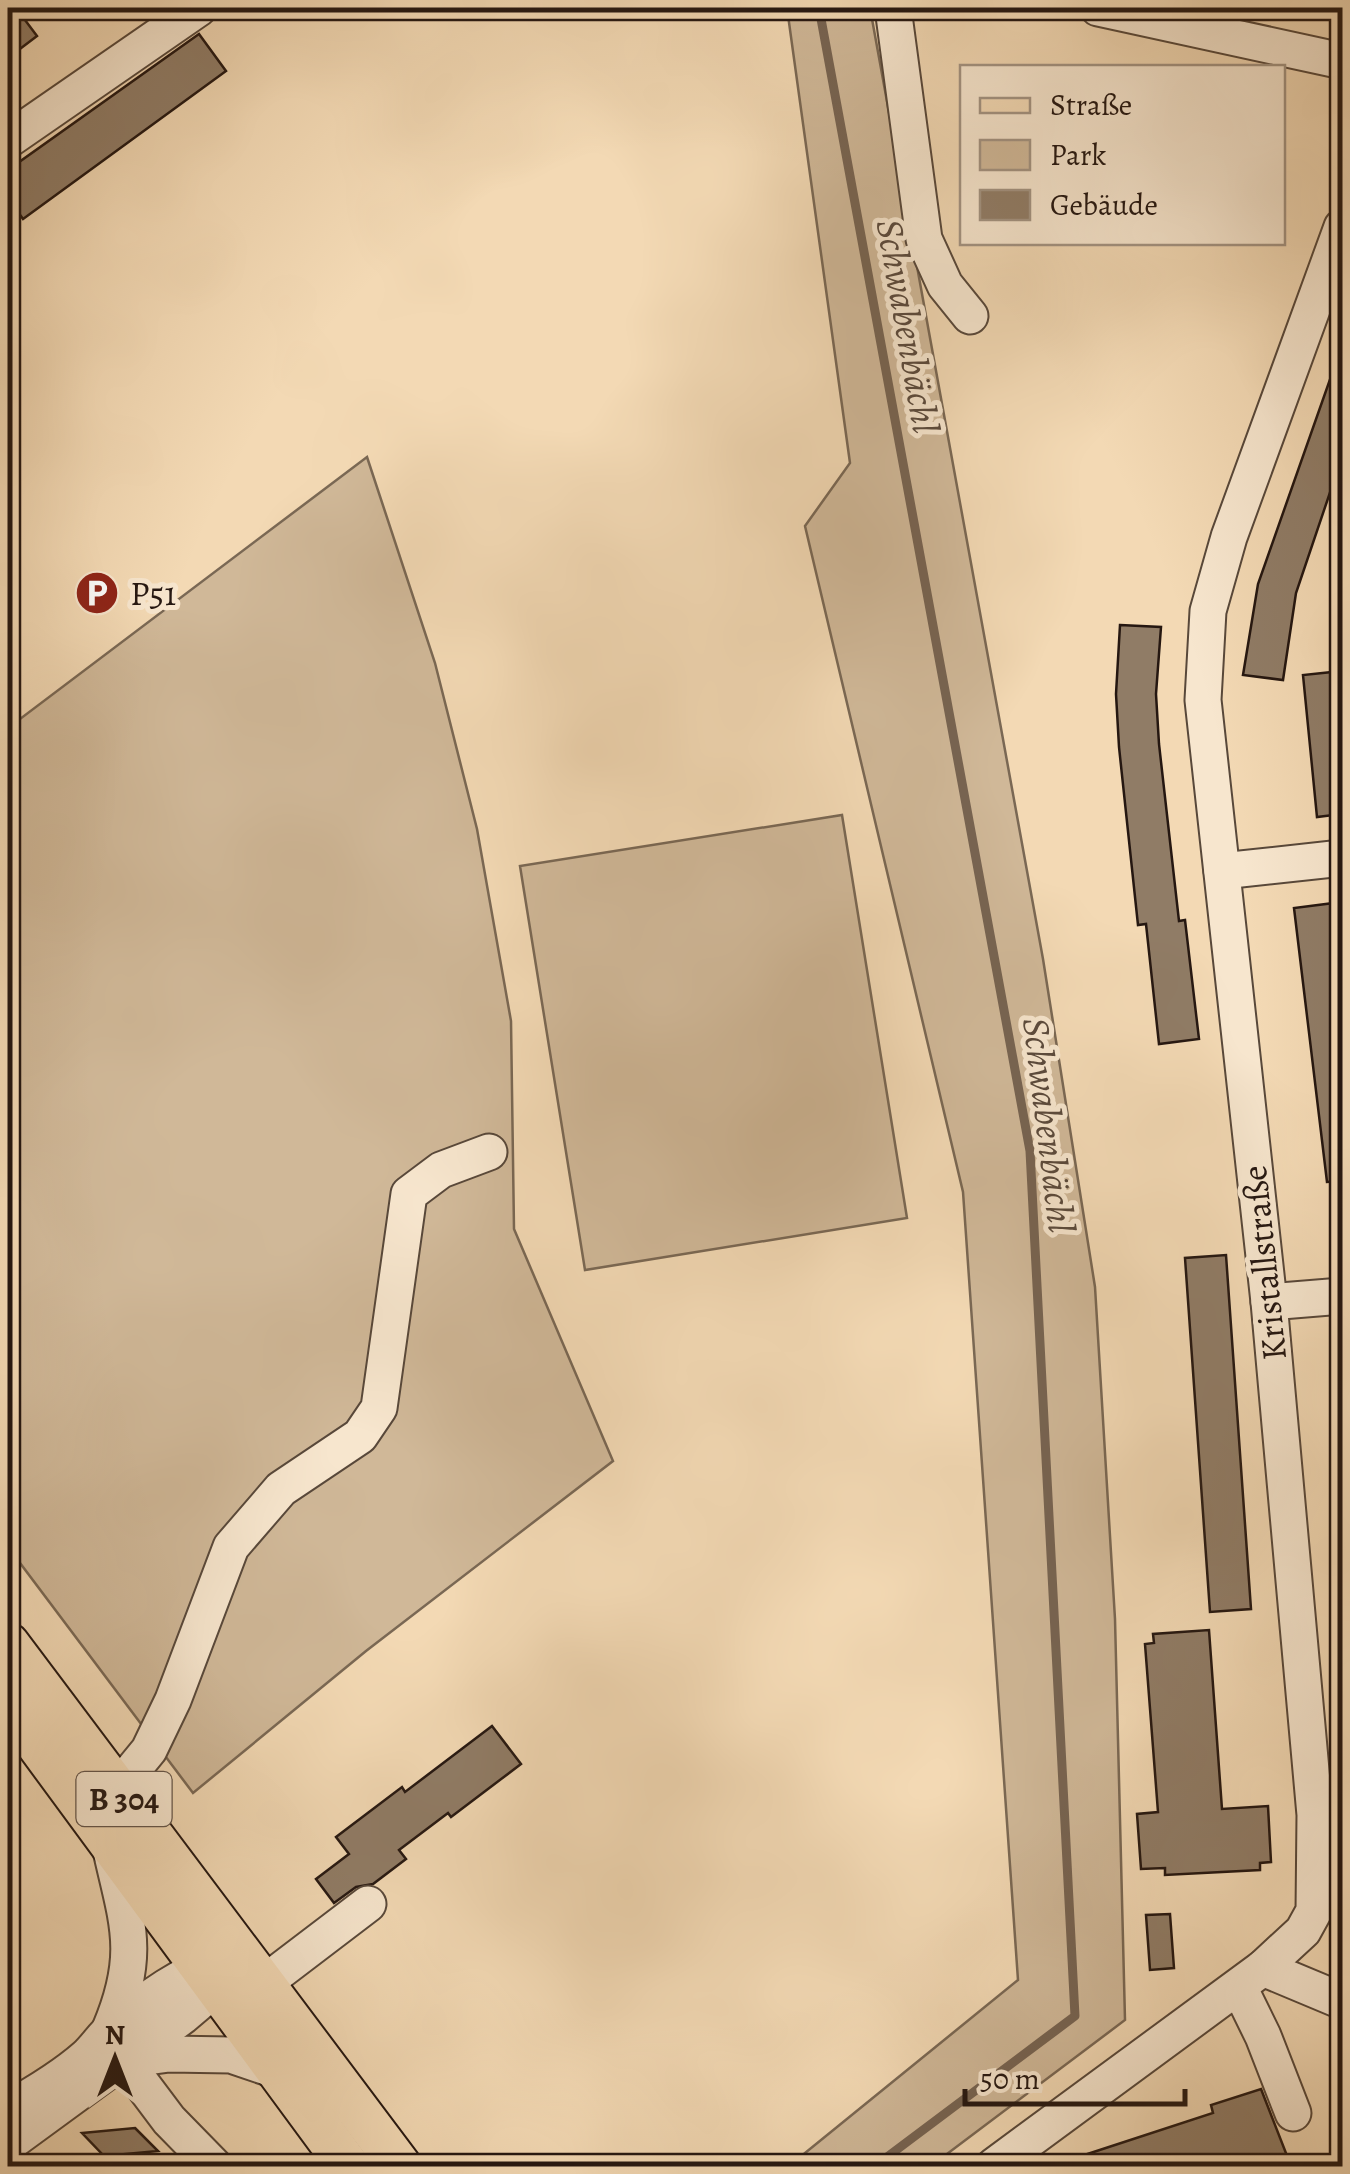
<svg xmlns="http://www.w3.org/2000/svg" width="1350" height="2174" viewBox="0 0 1350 2174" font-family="Alegreya,serif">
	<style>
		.green { fill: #d0b898; stroke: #7a6854; stroke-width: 2.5 }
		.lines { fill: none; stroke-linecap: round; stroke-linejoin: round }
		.stream { stroke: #776452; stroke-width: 9 }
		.building { fill: #907c66; stroke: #251711; stroke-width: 2.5 }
		.minor-casing { stroke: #58483a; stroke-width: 39 }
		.major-casing { stroke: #251711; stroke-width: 46 }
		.minor { stroke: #f7e6ce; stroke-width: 35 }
		.major { stroke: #f3d9b4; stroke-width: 42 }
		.labels { text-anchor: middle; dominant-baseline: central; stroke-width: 10; stroke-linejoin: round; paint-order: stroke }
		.shield { fill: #f7e6ce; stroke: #64554a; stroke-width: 2.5 }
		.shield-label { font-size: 32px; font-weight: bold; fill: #251711 }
		.poi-label { font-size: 35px; fill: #251711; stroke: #f7e6ce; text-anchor: start }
		.street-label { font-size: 35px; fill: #251711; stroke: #f7e6ce }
		.water-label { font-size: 38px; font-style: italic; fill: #5b4a3c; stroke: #f7e6ce }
	</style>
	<rect width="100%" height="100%" fill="#f3d9b4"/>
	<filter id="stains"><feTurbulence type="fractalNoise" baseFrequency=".002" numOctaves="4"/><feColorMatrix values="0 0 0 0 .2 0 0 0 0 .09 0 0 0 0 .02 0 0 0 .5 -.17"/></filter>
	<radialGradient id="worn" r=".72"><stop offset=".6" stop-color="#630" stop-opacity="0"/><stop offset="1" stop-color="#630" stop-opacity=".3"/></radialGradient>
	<g class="green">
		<path d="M787 8H870L1043 959 1095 1287 1115 1619 1125 2020 931 2166H789L1018 1980 963 1192 805 526 850 463Z"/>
		<path d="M367 457 435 663 477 829 511 1021 514 1229 613 1461 366 1651 193 1793 8 1547V728Z"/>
		<path d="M842 815 907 1218 585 1270 520 866Z"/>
	</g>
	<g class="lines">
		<path class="stream" d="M819 8 1030 1151 1075 2016 875 2166"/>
	</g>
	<g class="building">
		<path d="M8 8H16L37 36 8 58Z"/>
		<path d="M199 34 226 71 23 219 8 198V170Z"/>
		<path d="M1340 351 1342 352V457L1296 593 1283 680 1243 675 1258 584Z"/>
		<path d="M1120 625 1161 627 1156 694 1159 744 1179 921 1185 920 1199 1039 1159 1044 1146 924 1138 925 1119 747 1116 694Z"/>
		<path d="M1342 671V814L1317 817 1303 675Z"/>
		<path d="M1334 903 1342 970V1181L1327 1182 1294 908Z"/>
		<path d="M1226 1255 1251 1609 1210 1612 1185 1258Z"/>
		<path d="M1209 1630 1222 1809 1268 1806 1271 1862 1260 1863V1870L1165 1875V1868L1141 1869 1137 1814 1158 1812 1145 1644 1154 1643 1153 1634Z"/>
		<path d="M492 1726 521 1764 451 1817 448 1813 399 1850 406 1859 373 1884 356 1887 334 1903 316 1879 349 1854 336 1837 402 1787 405 1792Z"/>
		<path d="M1170 1914 1174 1968 1150 1970 1146 1915Z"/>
		<path d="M1261 2089 1291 2166H1245L1243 2160 1225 2166H1063V2162L1213 2113 1211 2105Z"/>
		<path d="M135 2128 158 2151 104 2156 82 2133Z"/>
	</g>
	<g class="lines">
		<g class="minor-casing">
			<g id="minor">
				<path d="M893 8 924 239 945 285 970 316"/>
				<path d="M1098 8 1342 61"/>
				<path d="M8 140 199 8"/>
				<path d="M1222 871 1342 858"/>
				<path d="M1269 1302 1342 1296"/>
				<path d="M117 1789 149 1750 173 1700 231 1547 281 1489 360 1436 379 1408 409 1194 441 1170 489 1152"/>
				<path d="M110 1846C127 1922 142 1953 110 2029"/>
				<path d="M1263 1968 1342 2001"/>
				<path d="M263 1984 368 1904"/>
				<path d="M1239 1987 1263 2036 1293 2113"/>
				<path d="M124 2060 169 2120 214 2166"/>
				<path d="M125 2060 169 2054 231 2055 278 2071"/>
				<path d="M8 2109C35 2094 62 2078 86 2057 96 2048 103 2036 113 2028 147 1998 183 1972 226 1959"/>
				<path d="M8 2144 183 2016 216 1988 232 1967"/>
				<path d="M994 2166 1263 1968 1303 1931 1314 1911 1315 1815 1269 1302 1203 700 1208 611 1229 537 1342 227"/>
			</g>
		</g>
		<g class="major-casing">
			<g id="major">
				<path d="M8 1644 400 2166"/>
				<path d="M8 1704 348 2166"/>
			</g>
		</g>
		<use href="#minor" class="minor"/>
		<use href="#major" class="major"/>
	</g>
	<defs>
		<g id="parking-disc" transform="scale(2.25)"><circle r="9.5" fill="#8f2418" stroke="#f7e6ce"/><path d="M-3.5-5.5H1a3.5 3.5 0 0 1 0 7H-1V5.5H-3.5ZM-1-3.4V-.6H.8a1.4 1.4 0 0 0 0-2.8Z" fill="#fff"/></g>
	</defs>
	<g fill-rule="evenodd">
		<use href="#parking-disc" x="97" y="593"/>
	</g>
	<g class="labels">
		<rect class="shield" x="76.5" y="1772" width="95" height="54" rx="8"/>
		<g class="shield-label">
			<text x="124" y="1799">B 304</text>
		</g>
		<g class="poi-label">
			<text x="130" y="593">P51</text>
		</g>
		<g class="street-label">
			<text transform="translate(1264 1263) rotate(-96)">Kristallstraße</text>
		</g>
		<g class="water-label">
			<text transform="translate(908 326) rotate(80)">Schwabenbächl</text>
			<text transform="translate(1049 1125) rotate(83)">Schwabenbächl</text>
		</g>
	</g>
	<rect width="1350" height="2174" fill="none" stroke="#f3d9b4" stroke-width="40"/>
	<rect x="10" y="10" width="1330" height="2154" fill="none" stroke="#251711" stroke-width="5"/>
	<rect x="20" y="20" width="1310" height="2134" fill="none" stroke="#251711" stroke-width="2.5"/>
	<rect x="960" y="65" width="325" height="180" fill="#f7e6ce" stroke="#a39382" stroke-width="2.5"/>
	<rect x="980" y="98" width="50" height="15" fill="#f3d9b4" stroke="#a39382" stroke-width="2.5"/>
	<text x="1050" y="115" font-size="30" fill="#251711">Straße</text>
	<rect x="980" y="140" width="50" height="30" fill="#d0b898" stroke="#a39382" stroke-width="2.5"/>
	<text x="1050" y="165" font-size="30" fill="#251711">Park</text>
	<rect x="980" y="190" width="50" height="30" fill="#907c66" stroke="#a39382" stroke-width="2.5"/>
	<text x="1050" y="215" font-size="30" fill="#251711">Gebäude</text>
	<g transform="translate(115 2059)" stroke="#f7e6ce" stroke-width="8" paint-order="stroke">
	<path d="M0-8L18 38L0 25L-18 38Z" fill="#251711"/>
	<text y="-15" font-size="28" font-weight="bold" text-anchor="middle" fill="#251711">N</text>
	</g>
	<path d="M965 2089v15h220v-15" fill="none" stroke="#251711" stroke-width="5"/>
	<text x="980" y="2089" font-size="30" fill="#251711" stroke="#f7e6ce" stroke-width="8" paint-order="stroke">50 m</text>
	<rect width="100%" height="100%" filter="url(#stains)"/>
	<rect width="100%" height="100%" fill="url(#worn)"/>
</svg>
